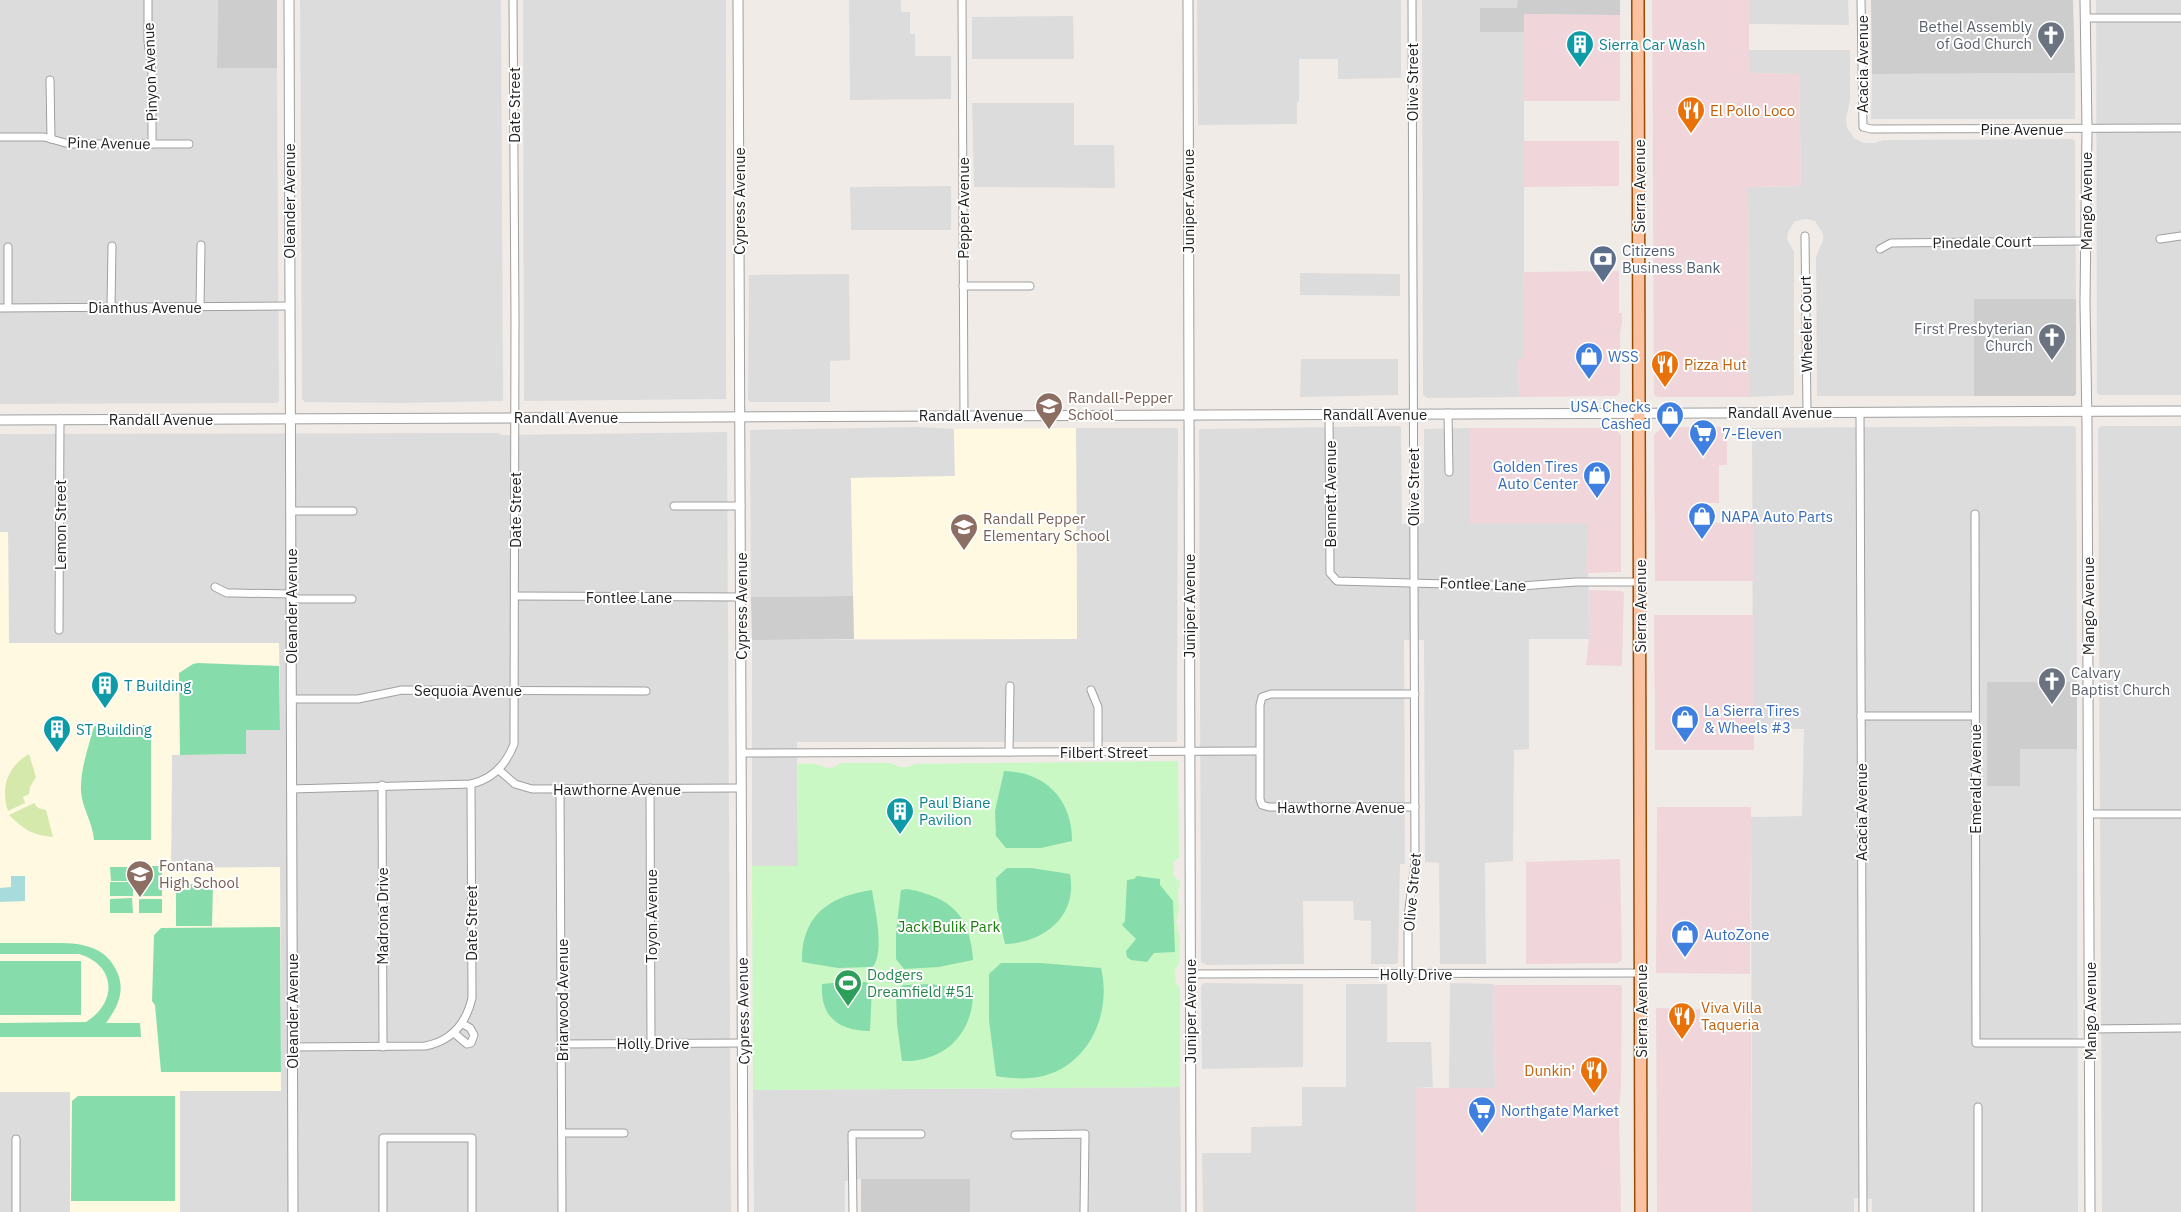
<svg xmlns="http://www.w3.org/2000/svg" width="2181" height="1212" viewBox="0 0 2181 1212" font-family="'IBM Plex Sans',sans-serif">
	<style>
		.residential { fill: #dddcdd }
		.commercial { fill: #f0d6da }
		.education { fill: #fef9e0 }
		.religious { fill: #cdcdcd }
		.grass { fill: #d6e9ad }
		.park { fill: #caf8c4 }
		.pitch { fill: #86ddab }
		.water { fill: #a7dbdc }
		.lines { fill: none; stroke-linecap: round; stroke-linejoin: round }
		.minor-casing { stroke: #a0a0a0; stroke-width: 9 }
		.tertiary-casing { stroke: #a0a0a0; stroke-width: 11 }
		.primary-casing { stroke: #984a03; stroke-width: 14 }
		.minor { stroke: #fff; stroke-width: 7 }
		.tertiary { stroke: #fff; stroke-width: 9 }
		.primary { stroke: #fac2a1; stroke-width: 11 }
		.labels { text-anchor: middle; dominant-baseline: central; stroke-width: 4; stroke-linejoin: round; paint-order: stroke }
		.worship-label { font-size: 15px; fill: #5b616d; stroke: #fff; text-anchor: end }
		.culture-label { font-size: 15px; fill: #0d838f; stroke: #fff; text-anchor: start }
		.street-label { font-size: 15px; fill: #1f1f1f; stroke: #fff }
		.food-label { font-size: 15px; fill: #c56008; stroke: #fff; text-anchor: start }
		.service-label { font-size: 15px; fill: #4e5e75; stroke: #fff; text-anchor: start }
		.shop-label { font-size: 15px; fill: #366cbe; stroke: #fff; text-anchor: start }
		.education-label { font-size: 15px; fill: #785e54; stroke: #fff; text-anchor: start }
		.park-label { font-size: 15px; fill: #1a7d0e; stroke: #fff }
		.leisure-label { font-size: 15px; fill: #27864d; stroke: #fff; text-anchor: start }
	</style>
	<rect width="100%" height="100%" fill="#f0ebe6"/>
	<g class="residential">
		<path d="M0 0H218L217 68H277L279 401 277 403 0 404Z"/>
		<path d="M300 0H501L503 401 402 403 305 402 302 399Z"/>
		<path d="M523 0H726V399L524 401Z"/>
		<path d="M849 0H901V12H910V34H915V56H951V99L850 100Z"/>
		<path d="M1197 0H1401V78L1338 79V59H1299V102H1297V124L1198 125Z"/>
		<path d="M1422 0H1518V8L1480 32H1524V358H1518L1519 397 1427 398 1423 395Z"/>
		<path d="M1749 0H1848L1849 25 1749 24Z"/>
		<path d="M2096 0H2181V395H2100L2097 393Z"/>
		<path d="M1073 16 1074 59H972V17Z"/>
		<path d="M1749 50H1850V100L1846 119 1847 128 1854 138 1864 143H1875L1884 140 2072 139 2075 141 2076 299H1974V396H1817L1816 257 1823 240V234L1815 221 1806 219 1795 221 1788 232 1787 239 1794 252V395L1749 397 1748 187 1801 186 1799 74 1749 73Z"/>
		<path d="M2075 73V119H1871L1872 74Z"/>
		<path d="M972 103H1074V145H1114L1115 188 974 187Z"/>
		<path d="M951 186V230H851L850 187Z"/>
		<path d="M1300 273 1400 274V296L1300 295Z"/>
		<path d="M849 274 850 360 830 361V402H750L748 399 749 275Z"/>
		<path d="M1301 359H1398V395L1300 397Z"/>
		<path d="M1400 426 1401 428 1402 524 1424 523V429L1469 428V523H1588L1589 639H1529V749L1514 750 1513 861 1485 863 1486 964H1440L1439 863 1425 862 1424 640H1404L1405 864H1400L1398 962 1396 964H1371V921L1354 920 1353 901H1303L1304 964 1206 965 1201 962 1199 431 1201 429Z"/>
		<path d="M2074 426 2076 428 2077 682H1987V785L2020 749H2077L2078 1212H1872V1199L1854 1198V1212H1752L1751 817 1802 816 1804 729 1753 728 1752 428Z"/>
		<path d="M2101 426H2181V1212H2102L2098 429Z"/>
		<path d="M919 427 954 429 955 476 851 478 853 596 751 597 750 430Z"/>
		<path d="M1076 428H1176L1178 429 1177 742H797L798 866H752V640L1077 639Z"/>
		<path d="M727 432 731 1212H180L179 1091H281L280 867 171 868 172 755 246 754V730H280L279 643H9L8 533 0 532V434L498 433 502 435Z"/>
		<path d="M1204 983 1303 984V1067L1202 1069 1201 986Z"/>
		<path d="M1450 983 1495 984 1493 985 1495 1088H1449Z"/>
		<path d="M1346 984H1387V1042H1431L1433 1087 1416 1088V1212H1203L1202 1153H1251V1127L1302 1126V1087H1346Z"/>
		<path d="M1180 1087 1181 1212H970V1179H861L845 1181V1212H754L753 1090Z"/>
		<path d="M0 1092H71L70 1212H0Z"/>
	</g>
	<g class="commercial">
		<path d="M1652 0H1749V73L1799 74 1801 186 1748 187 1749 397H1658L1654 395Z"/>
		<path d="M1524 14 1620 15V101H1524Z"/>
		<path d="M1524 141H1619V186L1524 187Z"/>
		<path d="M1619 271V313H1622V324L1620 333V392L1617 396 1519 397 1518 358H1524L1523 272Z"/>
		<path d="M1663 427H1727V465H1719V503H1704L1705 523H1753V581H1655L1654 435Z"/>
		<path d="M1469 428H1614L1621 435V572L1586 573 1588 523H1469Z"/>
		<path d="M1589 590 1621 591 1624 593 1622 666 1586 665 1589 639Z"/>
		<path d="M1654 615H1753L1754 750H1655Z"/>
		<path d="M1657 807H1751L1750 974 1656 973Z"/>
		<path d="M1620 859 1622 959 1620 962 1617 963 1526 964V862Z"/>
		<path d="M1493 985H1621L1622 988 1621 1087 1619 1110 1621 1212H1416V1088H1495Z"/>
		<path d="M1656 1008 1700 1009V1028H1751L1752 1212H1657Z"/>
	</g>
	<g class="education">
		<path d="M1076 428 1077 639H854L851 478 955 476 954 429Z"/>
		<path d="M0 532H8L9 643H279L280 730H246V754L172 755 171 868 280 867 281 1091H180V1212H70V1092H0Z"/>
	</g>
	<g class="religious">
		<path d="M218 0H277V68H217Z"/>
		<path d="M1518 0H1620V15L1524 14V32H1480V8H1517Z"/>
		<path d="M1871 0H2073L2075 73 1872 74Z"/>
		<path d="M1974 299H2076V394L2074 396H1974Z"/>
		<path d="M853 596 854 639 752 640 751 597Z"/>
		<path d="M1987 682H2077V749H2020V786H1987Z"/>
		<rect x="861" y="1179" width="109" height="33"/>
	</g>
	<g class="grass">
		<path d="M29 754 36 777 30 787 29 794 23 797 25 803 8 811C0 787 8 766 29 754Z"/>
		<path d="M34 803 38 808 46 810 53 837C31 835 25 830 9 815Z"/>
	</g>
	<path class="park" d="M1178 761 1179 857 1174 862 1173 875 1180 882 1178 892 1179 911 1176 922 1180 937 1179 964 1175 969 1176 983 1180 987V1087L753 1090 752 866H798V764C803 764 809 763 814 764 826 766 828 772 841 763H891C899 768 908 769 915 764Z"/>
	<g class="pitch">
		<path d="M198 663 279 666 280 730H246V754L180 755 179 673 193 664Z"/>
		<path d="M151 725V840H94C93 823 82 808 81 791 80 769 89 746 94 726Z"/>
		<path d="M1004 771C1045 772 1072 799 1072 841L1041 848H1006L996 836 995 811Z"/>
		<path d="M162 866V896H139V866Z"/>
		<path d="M110 867H133L132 881H111Z"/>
		<path d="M1007 868H1031L1070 874C1078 916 1044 943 1005 944L997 909 996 878Z"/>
		<path d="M1137 876 1160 879V885L1173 901 1175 952 1154 953 1147 962 1131 960 1127 957 1126 951 1136 939 1122 925 1125 921 1127 880 1134 879Z"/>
		<rect x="110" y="882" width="23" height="14"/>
		<path d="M176 884H213L212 926H176Z"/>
		<path d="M907 889C951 897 970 915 973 960L939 967 904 969 896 959V932L901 890Z"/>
		<path d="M872 890C875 911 885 950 873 967L838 968 802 962C801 916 829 896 872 890Z"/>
		<path d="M132 898 133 913H110V899Z"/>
		<rect x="139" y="899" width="23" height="14"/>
		<path d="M280 927 281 1072H161L155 1005 152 1001 154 935 161 928Z"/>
		<path d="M0 943C15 943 31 943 46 943 76 943 105 942 118 974 125 993 117 1008 106 1023H140L141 1037H0V1023L86 1022C118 1002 116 965 79 954H0Z"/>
		<rect x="0" y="961" width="81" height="54"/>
		<path d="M1001 963H1041L1101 968C1113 1017 1085 1074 1030 1078 1019 1079 1007 1078 996 1076L989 1020V974Z"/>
		<path d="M843 982H866L872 987 870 1031C839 1031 820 1017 822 984Z"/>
		<path d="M931 984 973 991C974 1033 944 1063 902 1061L897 1024 896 993 903 985Z"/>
		<path d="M78 1096H175V1201H71L72 1101Z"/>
	</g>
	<path class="water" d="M11 876H25V901L0 902V888L11 887Z"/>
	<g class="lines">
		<g class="minor-casing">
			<g id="minor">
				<path d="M148 0V41L152 72V144"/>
				<path d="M962 0 964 415"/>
				<path d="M1861 0 1863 127 1871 129 2181 128"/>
				<path d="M2085 18H2181"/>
				<path d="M50 80 51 139"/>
				<path d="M0 137H44L69 144H189"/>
				<path d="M1805 236 1807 412"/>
				<path d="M2160 239 2181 236"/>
				<path d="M1880 249 1891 243 2086 241"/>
				<path d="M963 286H1030"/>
				<path d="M8 307V247"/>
				<path d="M111 307 112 246"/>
				<path d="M200 307 201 245"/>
				<path d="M0 308 290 306"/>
				<path d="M1860 412 1863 1212"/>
				<path d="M1448 413 1449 472"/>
				<path d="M1329 414 1330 573 1337 581 1522 586 1576 582H1640"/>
				<path d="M674 506H741"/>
				<path d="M290 511H353"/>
				<path d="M1975 514 1976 1043H2090"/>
				<path d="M215 587 227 593H234L291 594"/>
				<path d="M515 596 742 597"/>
				<path d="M291 599H352"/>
				<path d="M59 630 60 419"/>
				<path d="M1091 690 1098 707V752"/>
				<path d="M1415 694H1271L1262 697 1260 705V799L1262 805 1269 807H1415"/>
				<path d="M291 699H358L402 690 646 691"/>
				<path d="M1861 716H1974"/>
				<path d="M1009 752 1010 686"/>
				<path d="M741 753 1259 751"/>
				<path d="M499 770 515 784 532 789 740 788"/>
				<path d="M382 785 383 1047"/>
				<path d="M650 788 651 1043"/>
				<path d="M291 789 471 784C493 779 506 765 514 744L515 319 513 0"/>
				<path d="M560 789 562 1212"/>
				<path d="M2089 814H2181"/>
				<path d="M1190 974 1641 973"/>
				<path d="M1408 974V916L1415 863 1412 0"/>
				<path d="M2090 1029 2181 1028"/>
				<path d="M454 1033 467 1044 471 1043 474 1035 470 1028 463 1024"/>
				<path d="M562 1044 744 1043"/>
				<path d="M292 1047 425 1046C452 1041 466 1024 472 998L471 784"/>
				<path d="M1978 1107V1212"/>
				<path d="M562 1133H624"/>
				<path d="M1015 1135 1085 1134 1084 1212"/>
				<path d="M16 1212V1139"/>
				<path d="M383 1212V1138H472V1212"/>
				<path d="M853 1212 852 1134H921"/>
			</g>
		</g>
		<g class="tertiary-casing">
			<g id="tertiary">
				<path d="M289 0 293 1212"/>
				<path d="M738 0 743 1212"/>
				<path d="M1188 0 1191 1212"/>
				<path d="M2085 0 2087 128 2085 303 2087 424 2090 1212"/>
				<path d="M0 420 2181 411"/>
			</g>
		</g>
		<g class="primary-casing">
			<path id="primary" d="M1638 0 1641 1212"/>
		</g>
		<use href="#minor" class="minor"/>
		<use href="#tertiary" class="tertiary"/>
		<use href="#primary" class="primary"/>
	</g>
	<defs>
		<g id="church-pin" transform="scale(1.4375)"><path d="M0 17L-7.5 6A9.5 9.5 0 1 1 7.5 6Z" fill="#6b7280" stroke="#fff"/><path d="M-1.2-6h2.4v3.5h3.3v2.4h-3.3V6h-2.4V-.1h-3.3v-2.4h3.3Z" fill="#fff"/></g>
		<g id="building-pin" transform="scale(1.4375)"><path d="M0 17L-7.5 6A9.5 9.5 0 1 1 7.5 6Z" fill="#0f9aa8" stroke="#fff"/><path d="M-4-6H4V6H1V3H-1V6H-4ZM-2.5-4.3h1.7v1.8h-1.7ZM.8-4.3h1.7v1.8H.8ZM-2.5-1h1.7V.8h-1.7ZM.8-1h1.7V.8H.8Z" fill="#fff"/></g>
		<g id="restaurant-pin" transform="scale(1.4375)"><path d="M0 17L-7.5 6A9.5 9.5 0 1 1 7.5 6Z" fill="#e8710a" stroke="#fff"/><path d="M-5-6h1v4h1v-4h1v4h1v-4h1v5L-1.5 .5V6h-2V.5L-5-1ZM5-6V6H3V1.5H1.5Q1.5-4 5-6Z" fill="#fff"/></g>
		<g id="bank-pin" transform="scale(1.4375)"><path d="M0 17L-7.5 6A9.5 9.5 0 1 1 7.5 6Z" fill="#5c6f8a" stroke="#fff"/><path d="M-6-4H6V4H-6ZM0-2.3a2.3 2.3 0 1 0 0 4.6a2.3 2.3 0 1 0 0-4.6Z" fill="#fff"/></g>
		<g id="shop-pin" transform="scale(1.4375)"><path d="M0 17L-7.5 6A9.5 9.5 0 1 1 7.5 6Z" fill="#3f7fe0" stroke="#fff"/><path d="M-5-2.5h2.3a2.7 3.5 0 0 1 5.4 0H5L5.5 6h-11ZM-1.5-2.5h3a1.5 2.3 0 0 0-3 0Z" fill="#fff"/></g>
		<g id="school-pin" transform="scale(1.4375)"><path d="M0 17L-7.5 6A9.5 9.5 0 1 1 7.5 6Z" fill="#8d6e63" stroke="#fff"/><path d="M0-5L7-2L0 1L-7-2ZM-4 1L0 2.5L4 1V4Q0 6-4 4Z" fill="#fff"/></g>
		<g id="supermarket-pin" transform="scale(1.4375)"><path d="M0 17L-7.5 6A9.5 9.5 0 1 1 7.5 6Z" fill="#3f7fe0" stroke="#fff"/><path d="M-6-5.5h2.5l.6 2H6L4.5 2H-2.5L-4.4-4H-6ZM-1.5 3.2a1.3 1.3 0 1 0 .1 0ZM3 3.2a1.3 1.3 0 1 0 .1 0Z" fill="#fff"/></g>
		<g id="stadium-pin" transform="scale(1.4375)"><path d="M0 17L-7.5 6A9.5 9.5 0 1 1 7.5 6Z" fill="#2e9e5b" stroke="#fff"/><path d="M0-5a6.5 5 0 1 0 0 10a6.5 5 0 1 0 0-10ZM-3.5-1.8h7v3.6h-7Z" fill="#fff"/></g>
	</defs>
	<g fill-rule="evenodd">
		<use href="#church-pin" x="2051" y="35"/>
		<use href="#building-pin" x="1580" y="44"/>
		<use href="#restaurant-pin" x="1691" y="110"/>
		<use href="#bank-pin" x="1603" y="259"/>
		<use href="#church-pin" x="2052" y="337"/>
		<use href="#shop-pin" x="1589" y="356"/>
		<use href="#restaurant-pin" x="1665" y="364"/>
		<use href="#school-pin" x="1049" y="406"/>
		<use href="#shop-pin" x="1670" y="415"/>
		<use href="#supermarket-pin" x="1703" y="433"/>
		<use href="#shop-pin" x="1597" y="475"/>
		<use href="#shop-pin" x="1702" y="516"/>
		<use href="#school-pin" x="964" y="527"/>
		<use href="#church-pin" x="2052" y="681"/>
		<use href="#building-pin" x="105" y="685"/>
		<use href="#shop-pin" x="1685" y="719"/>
		<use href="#building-pin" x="57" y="729"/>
		<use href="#building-pin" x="900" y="811"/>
		<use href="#school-pin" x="140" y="874"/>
		<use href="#shop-pin" x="1685" y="934"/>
		<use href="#stadium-pin" x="848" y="983"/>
		<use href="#restaurant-pin" x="1682" y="1016"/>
		<use href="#restaurant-pin" x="1594" y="1070"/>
		<use href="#supermarket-pin" x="1482" y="1110"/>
	</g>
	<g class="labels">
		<g class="worship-label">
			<text x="2032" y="26">Bethel Assembly<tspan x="2032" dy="17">of God Church</tspan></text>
			<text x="2033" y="328">First Presbyterian<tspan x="2033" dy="17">Church</tspan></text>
			<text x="2071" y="672" text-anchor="start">Calvary<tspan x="2071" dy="17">Baptist Church</tspan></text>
		</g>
		<g class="culture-label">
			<text x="1599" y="44">Sierra Car Wash</text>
			<text x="124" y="685">T Building</text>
			<text x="76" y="729">ST Building</text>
			<text x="919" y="802">Paul Biane<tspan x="919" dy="17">Pavilion</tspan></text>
		</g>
		<g class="street-label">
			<text transform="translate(1862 64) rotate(-90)">Acacia Avenue</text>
			<text transform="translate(150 72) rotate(-92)">Pinyon Avenue</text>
			<text transform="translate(1412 82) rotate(-90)">Olive Street</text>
			<text transform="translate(514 105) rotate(-90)">Date Street</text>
			<text x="2022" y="129">Pine Avenue</text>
			<text transform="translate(109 143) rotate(1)">Pine Avenue</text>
			<text transform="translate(1639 186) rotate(-90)">Sierra Avenue</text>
			<text transform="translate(289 201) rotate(-90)">Oleander Avenue</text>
			<text transform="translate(739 201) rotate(-90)">Cypress Avenue</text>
			<text transform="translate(1188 201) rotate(-90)">Juniper Avenue</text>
			<text transform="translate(2086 201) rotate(-90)">Mango Avenue</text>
			<text transform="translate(963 208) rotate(-90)">Pepper Avenue</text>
			<text transform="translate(1982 242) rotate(-1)">Pinedale Court</text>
			<text x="145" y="307">Dianthus Avenue</text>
			<text transform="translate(1806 324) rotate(-91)">Wheeler Court</text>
			<text x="1780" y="412">Randall Avenue</text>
			<text x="1375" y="414">Randall Avenue</text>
			<text x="971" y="415">Randall Avenue</text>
			<text x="566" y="417">Randall Avenue</text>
			<text x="161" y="419">Randall Avenue</text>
			<text transform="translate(1413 487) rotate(-90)">Olive Street</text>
			<text transform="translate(1330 494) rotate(-90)">Bennett Avenue</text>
			<text transform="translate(515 510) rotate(-90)">Date Street</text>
			<text transform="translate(60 525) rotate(-90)">Lemon Street</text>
			<text transform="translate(1483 584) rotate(2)">Fontlee Lane</text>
			<text x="629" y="597">Fontlee Lane</text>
			<text transform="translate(291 606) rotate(-90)">Oleander Avenue</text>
			<text transform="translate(741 606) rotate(-90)">Cypress Avenue</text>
			<text transform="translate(1189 606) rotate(-90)">Juniper Avenue</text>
			<text transform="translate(1640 606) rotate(-90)">Sierra Avenue</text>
			<text transform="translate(2088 606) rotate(-90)">Mango Avenue</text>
			<text x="468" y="690">Sequoia Avenue</text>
			<text x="1104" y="752">Filbert Street</text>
			<text transform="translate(1975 779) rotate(-90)">Emerald Avenue</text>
			<text x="617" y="789">Hawthorne Avenue</text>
			<text x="1341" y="807">Hawthorne Avenue</text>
			<text transform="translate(1861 812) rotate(-90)">Acacia Avenue</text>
			<text transform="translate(1412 892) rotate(-85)">Olive Street</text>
			<text transform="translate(382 916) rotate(-90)">Madrona Drive</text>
			<text transform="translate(651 916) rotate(-90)">Toyon Avenue</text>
			<text transform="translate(471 923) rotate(-90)">Date Street</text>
			<text x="1416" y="974">Holly Drive</text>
			<text transform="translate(562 1000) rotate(-90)">Briarwood Avenue</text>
			<text transform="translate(292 1011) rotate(-90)">Oleander Avenue</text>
			<text transform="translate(743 1011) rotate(-91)">Cypress Avenue</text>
			<text transform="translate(1190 1011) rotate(-90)">Juniper Avenue</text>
			<text transform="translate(1641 1011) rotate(-90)">Sierra Avenue</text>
			<text transform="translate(2090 1011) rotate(-90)">Mango Avenue</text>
			<text x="653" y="1043">Holly Drive</text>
		</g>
		<g class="food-label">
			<text x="1710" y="110">El Pollo Loco</text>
			<text x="1684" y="364">Pizza Hut</text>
			<text x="1701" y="1007">Viva Villa<tspan x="1701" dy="17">Taqueria</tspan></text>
			<text x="1575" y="1070" text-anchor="end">Dunkin'</text>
		</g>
		<g class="service-label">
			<text x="1622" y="250">Citizens<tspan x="1622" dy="17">Business Bank</tspan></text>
		</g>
		<g class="shop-label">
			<text x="1608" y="356">WSS</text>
			<text x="1651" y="406" text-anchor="end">USA Checks<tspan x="1651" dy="17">Cashed</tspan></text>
			<text x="1722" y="433">7-Eleven</text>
			<text x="1578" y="466" text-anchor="end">Golden Tires<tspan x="1578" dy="17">Auto Center</tspan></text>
			<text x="1721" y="516">NAPA Auto Parts</text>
			<text x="1704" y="710">La Sierra Tires<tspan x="1704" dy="17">&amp; Wheels #3</tspan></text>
			<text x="1704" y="934">AutoZone</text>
			<text x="1501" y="1110">Northgate Market</text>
		</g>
		<g class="education-label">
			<text x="1068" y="397">Randall-Pepper<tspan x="1068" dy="17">School</tspan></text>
			<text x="983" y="518">Randall Pepper<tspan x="983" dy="17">Elementary School</tspan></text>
			<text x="159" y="865">Fontana<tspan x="159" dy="17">High School</tspan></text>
		</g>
		<g class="park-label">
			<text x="949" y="926">Jack Bulik Park</text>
		</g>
		<g class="leisure-label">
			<text x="867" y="974">Dodgers<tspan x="867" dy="17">Dreamfield #51</tspan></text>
		</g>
	</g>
</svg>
